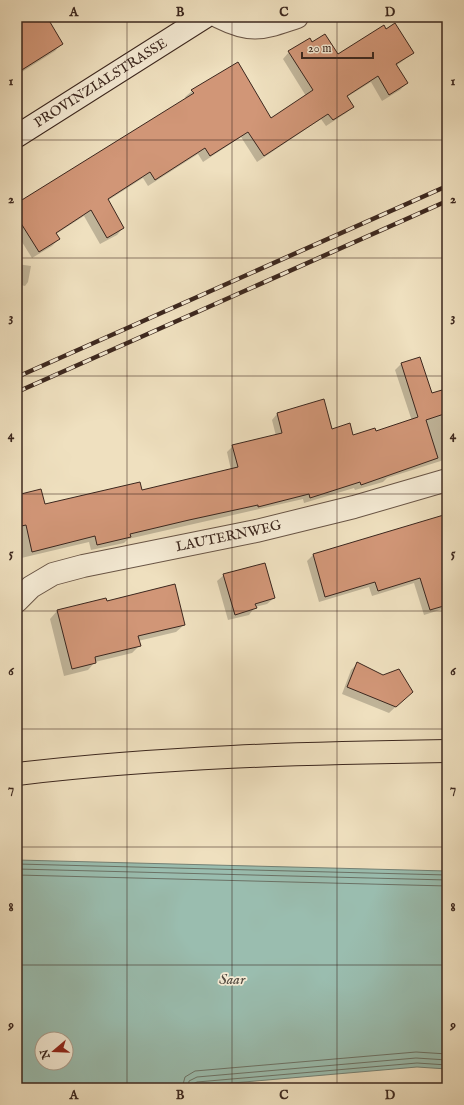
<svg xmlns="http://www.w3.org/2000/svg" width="464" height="1105" viewBox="0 0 464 1105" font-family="'IM FELL English',serif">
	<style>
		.water { fill: #9abdaf; stroke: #748175; fill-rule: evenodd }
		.shadow { fill: #0003 }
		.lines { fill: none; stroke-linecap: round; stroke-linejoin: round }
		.shore { stroke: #6b7266; stroke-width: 1 }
		.building { fill: #d19677; stroke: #3c271e }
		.street-casing { stroke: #695546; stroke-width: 24 }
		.secondary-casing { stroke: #3c271e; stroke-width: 24 }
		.primary-casing { stroke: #3c271e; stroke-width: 24 }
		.street { stroke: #f5ebd5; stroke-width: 22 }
		.secondary { stroke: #f5ebd5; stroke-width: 22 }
		.primary { stroke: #efe0bf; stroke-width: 22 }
		.rail-casing { stroke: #3c271e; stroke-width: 4.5 }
		.rail { stroke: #f5ebd5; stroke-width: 3; stroke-dasharray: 9; stroke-linecap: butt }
		.grid { fill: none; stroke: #3c271e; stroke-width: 1; stroke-opacity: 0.55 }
		.labels { text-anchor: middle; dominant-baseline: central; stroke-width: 3.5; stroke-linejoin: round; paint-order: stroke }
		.street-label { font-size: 14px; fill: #3c271e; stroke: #f5ebd5 }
		.water-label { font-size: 15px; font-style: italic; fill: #544c42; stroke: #f5ebd5 }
		.neatline { fill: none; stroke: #3c271e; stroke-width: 1.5 }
		.grid-label { font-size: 13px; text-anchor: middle; font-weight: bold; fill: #3c271e }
	</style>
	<rect width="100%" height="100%" fill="#efe0bf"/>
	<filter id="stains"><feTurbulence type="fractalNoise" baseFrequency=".005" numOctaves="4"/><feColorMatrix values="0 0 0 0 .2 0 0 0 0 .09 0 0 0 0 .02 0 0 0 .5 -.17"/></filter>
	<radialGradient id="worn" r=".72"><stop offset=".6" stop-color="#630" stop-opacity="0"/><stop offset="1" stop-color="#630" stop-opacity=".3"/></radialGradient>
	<path class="water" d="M17 860 447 871V1069L417 1067 175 1088H17ZM42 1039H66V1063H42Z"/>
	<g class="shadow">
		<path d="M17 17H45L62 43 55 51 17 75Z"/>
		<path d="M386 30 413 53 396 66 407 83 400 90 382 101 371 82 347 97 353 107 346 113 326 126 321 119 257 162 241 137 203 162 198 154 148 186 143 178 107 201 123 228 117 235 100 244 84 216 56 234 59 239 52 246 32 258 17 234V204L186 99 185 97 192 91 271 119 306 96 283 59 289 52 312 43 338 55Z"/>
		<path d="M17 264 31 266 28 282 25 286 17 284Z"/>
		<path d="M401 364 431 394 447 390V459L387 478 383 482 355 490 354 488 304 503 303 499 128 539 124 543 91 550 89 542 17 559V496L44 505 141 491 231 470 227 452 233 446 276 436 272 420 277 414 352 436 376 432 412 421 395 370Z"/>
		<path d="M447 516 446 608 424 615 414 583 372 596 369 587 319 602 307 561 313 555Z"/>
		<path d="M224 575 274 598 267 604 255 607 249 615 228 620 217 581Z"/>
		<path d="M106 599V602L184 625 176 632 138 641 139 646 132 653 95 662 88 670 64 676 50 619 57 611Z"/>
		<path d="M357 664 405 698 389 713 342 694 351 670Z"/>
	</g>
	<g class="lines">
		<g class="shore">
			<path d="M17 864 447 875"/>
			<path d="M17 869 447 880"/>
			<path d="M17 875 447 886"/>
			<path d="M182 1088 185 1077 195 1071 416 1052 447 1054"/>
			<path d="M188 1088 189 1081 197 1077 416 1058 447 1060"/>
			<path d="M193 1088V1084L197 1082 417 1063 447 1065"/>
		</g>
	</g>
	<g class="building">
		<path d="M17 17H47L63 44 17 73Z"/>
		<path d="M395 23 414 53 396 64 408 83 389 95 378 76 347 96 354 107 333 120 328 114 264 156 248 132 210 156 205 148 155 180 150 172 108 199 124 228 107 238 91 210 56 233 60 239 39 252 17 217V203L194 93 191 90 238 62 271 118 313 90 288 51 310 38 312 42 325 34 338 54 384 25 386 29Z"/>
		<path d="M420 357 432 393 442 390 447 407V413L426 420 438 458 361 485 360 482 310 498 309 494 258 507V505L189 520 130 534 131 537 97 545 95 536 32 552 26 525 17 527V495L41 489 45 504 140 482 142 490 238 467 232 445 282 433 277 413 324 399 332 429 350 423 353 435 375 428 376 431 418 417 401 363Z"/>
		<path d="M447 514V605L430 610 420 578 378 591 375 582 325 597 313 554Z"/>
		<path d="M265 563 275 598 255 604 257 608 235 615 223 574Z"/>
		<path d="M175 584 185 625 138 636 141 646 95 657 96 663 72 669 57 610 106 598 107 601Z"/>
		<path d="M357 662 383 675 399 669 413 692 396 707 347 687Z"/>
	</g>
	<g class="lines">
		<g class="street-casing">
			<g id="street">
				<path d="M219 17C253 34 263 28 297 17"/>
				<path id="s1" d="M17 601 31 587 53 574 83 566 256 531 354 507 447 480"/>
			</g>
		</g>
		<g class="secondary-casing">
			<g id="secondary">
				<path id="s2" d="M17 136 205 17"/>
			</g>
		</g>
		<g class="primary-casing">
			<path id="primary" d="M17 774C160 757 304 753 447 751"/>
		</g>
		<use href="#street" class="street"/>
		<use href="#secondary" class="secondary"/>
		<use href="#primary" class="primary"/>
		<g class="rail-casing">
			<g id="rail">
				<path d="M17 377 447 186"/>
				<path d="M17 392 447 201"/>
			</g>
		</g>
		<use href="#rail" class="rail"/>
	</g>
	<path class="grid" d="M127 17V1088M232 17V1088M337 17V1088M17 140H447M17 258H447M17 376H447M17 494H447M17 611H447M17 729H447M17 847H447M17 965H447"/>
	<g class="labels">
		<g class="street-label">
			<text stroke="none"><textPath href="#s2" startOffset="99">PROVINZIALSTRASSE</textPath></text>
			<text stroke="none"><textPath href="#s1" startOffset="225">LAUTERNWEG</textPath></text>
		</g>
		<g class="water-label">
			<text x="232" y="979">Saar</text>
		</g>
	</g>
	<rect width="464" height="1105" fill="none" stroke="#efe0bf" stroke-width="44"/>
	<g transform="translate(54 1051) rotate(251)"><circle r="19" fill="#f5ebd5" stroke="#ab9d8c"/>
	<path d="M0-3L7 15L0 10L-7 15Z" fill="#8f2418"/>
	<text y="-6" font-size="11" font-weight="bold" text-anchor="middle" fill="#3c271e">N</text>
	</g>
	<path d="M302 52v6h71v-6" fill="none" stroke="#3c271e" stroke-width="2"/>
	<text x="308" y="52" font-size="12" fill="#3c271e" stroke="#f5ebd5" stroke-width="3" paint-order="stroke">20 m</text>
	<rect x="22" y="22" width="420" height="1061" class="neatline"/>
	<g class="grid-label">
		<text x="74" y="16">A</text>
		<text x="180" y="16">B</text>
		<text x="284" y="16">C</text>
		<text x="390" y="16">D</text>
		<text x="11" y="85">1</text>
		<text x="453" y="85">1</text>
		<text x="11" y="203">2</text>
		<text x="453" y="203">2</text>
		<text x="11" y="321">3</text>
		<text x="453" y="321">3</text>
		<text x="11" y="439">4</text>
		<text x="453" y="439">4</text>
		<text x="11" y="557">5</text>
		<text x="453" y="557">5</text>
		<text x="11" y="675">6</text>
		<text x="453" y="675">6</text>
		<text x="11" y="793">7</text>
		<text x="453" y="793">7</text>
		<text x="11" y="911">8</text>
		<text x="453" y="911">8</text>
		<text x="11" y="1029">9</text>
		<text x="453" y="1029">9</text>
		<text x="74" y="1099">A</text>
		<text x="180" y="1099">B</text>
		<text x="284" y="1099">C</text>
		<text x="390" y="1099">D</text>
	</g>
	<rect width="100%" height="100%" filter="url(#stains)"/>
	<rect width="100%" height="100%" fill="url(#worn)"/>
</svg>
